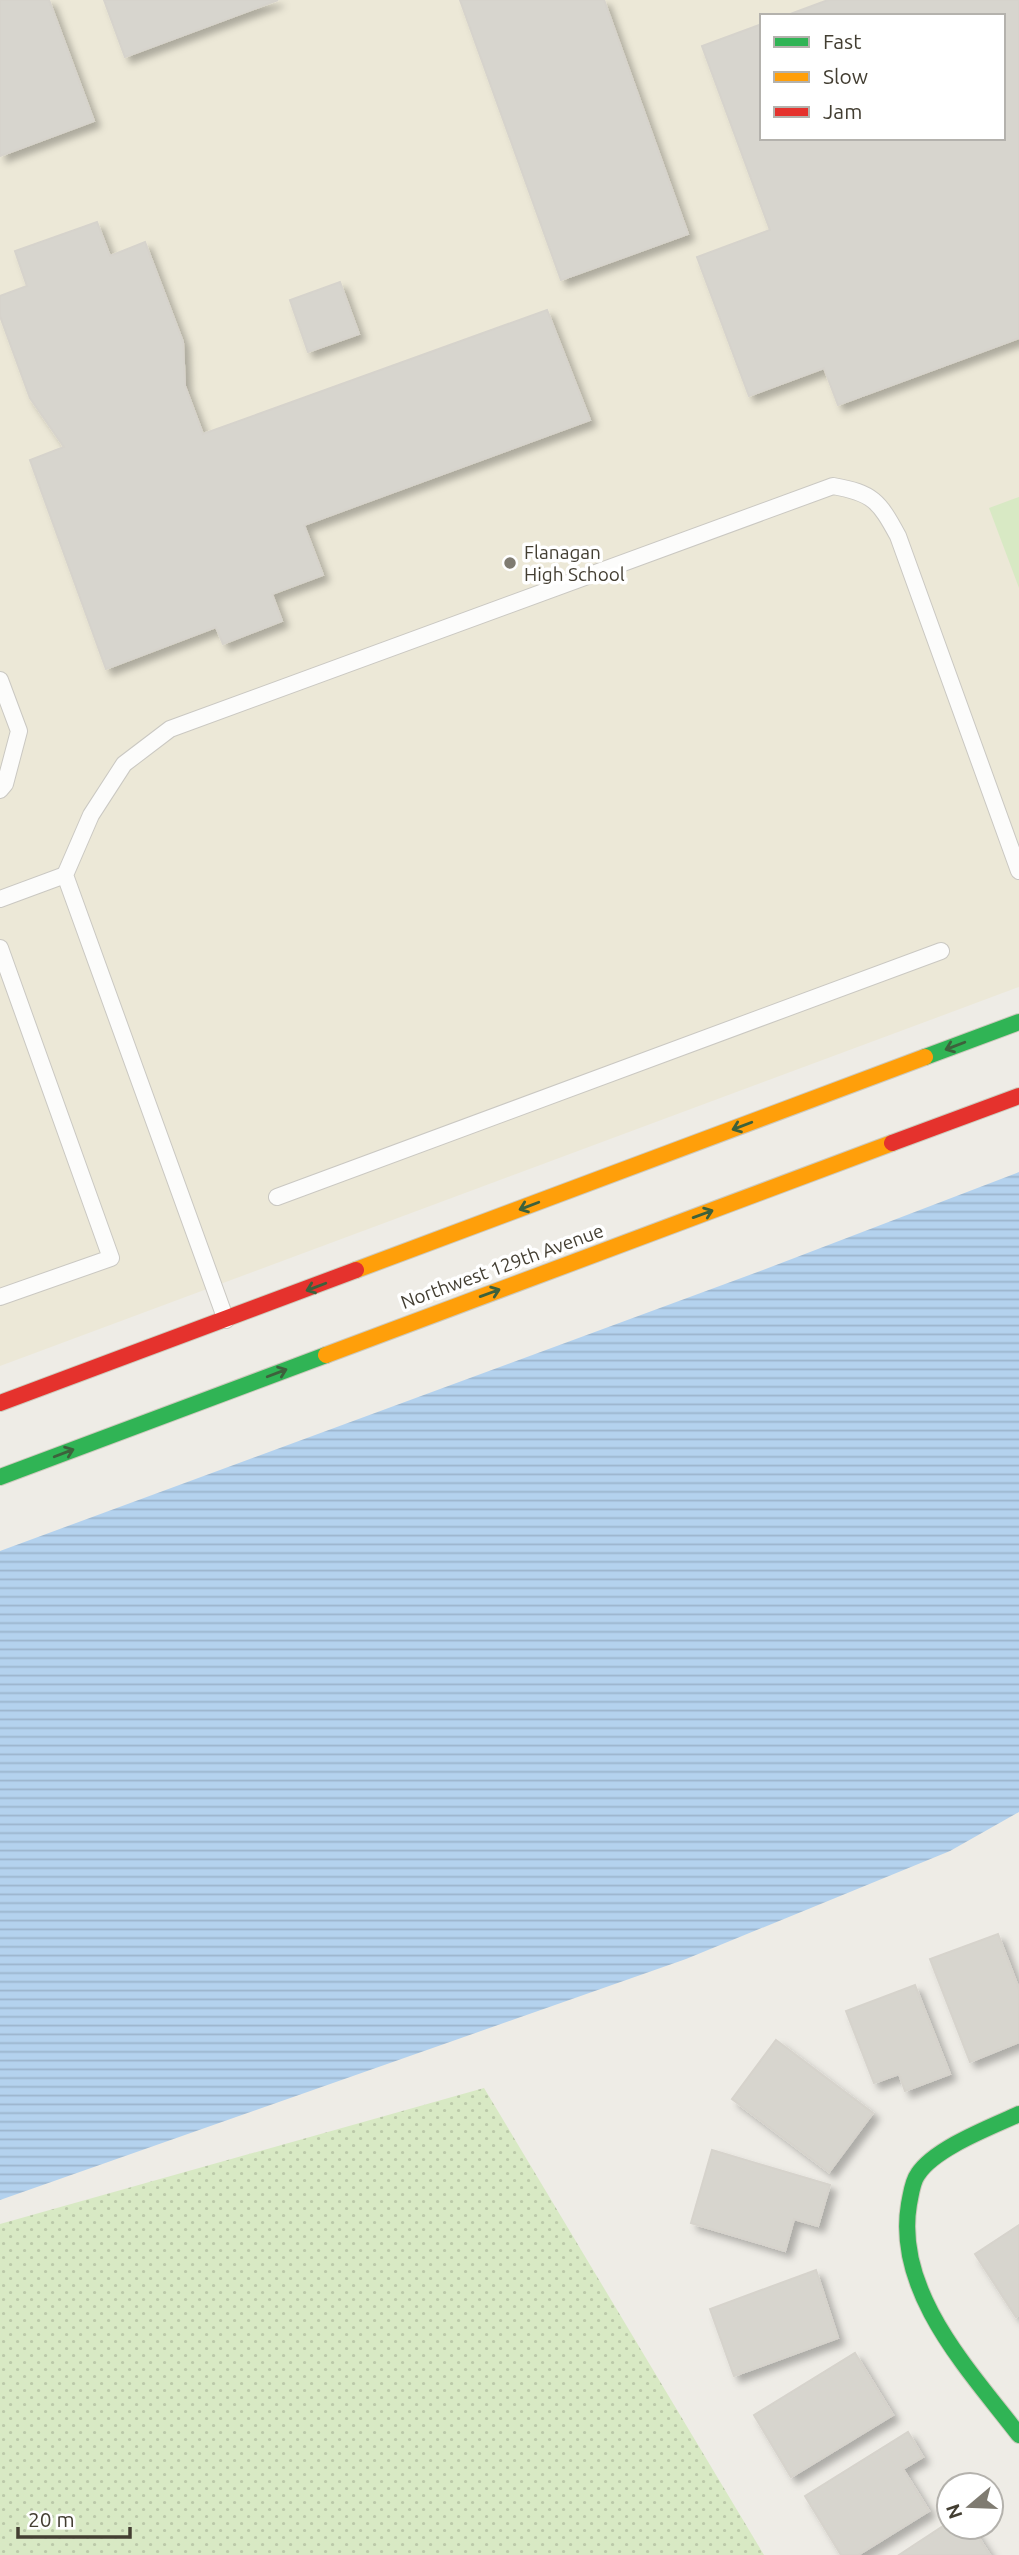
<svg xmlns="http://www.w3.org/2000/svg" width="1019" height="2555" viewBox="0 0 1019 2555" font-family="Ubuntu,sans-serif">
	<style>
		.education { fill: #ece8d7; fill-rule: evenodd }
		.grass { fill: #d8e9c4 }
		.park { fill: url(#park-dots) }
		.water { fill: url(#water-rules) }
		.building { fill: #d7d5ce; stroke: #d6d3cc; stroke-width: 2; filter: url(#shadow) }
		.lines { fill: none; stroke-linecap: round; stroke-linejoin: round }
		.lane-casing { stroke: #cac8c2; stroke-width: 18 }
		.fast-casing { stroke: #cdcabd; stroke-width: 18 }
		.slow-casing { stroke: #cdcabd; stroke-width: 18 }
		.jam-casing { stroke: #cdcabd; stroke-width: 18 }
		.lane { stroke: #fcfcfb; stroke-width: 16 }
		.fast { stroke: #30b455; stroke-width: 16 }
		.slow { stroke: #ff9f0a; stroke-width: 16 }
		.jam { stroke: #e5322d; stroke-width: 16 }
		.oneway { stroke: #3d613c }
		.poi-dot { fill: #7f7b71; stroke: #fff; stroke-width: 2.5 }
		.labels { text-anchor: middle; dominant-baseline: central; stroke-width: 7; stroke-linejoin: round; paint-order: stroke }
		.poi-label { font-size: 19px; fill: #433e32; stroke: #fff; text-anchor: start }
		.street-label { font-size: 19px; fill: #433e32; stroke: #fff }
	</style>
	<defs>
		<pattern id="park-dots" width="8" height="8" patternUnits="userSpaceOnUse" patternTransform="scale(1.75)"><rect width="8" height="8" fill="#d8e9c4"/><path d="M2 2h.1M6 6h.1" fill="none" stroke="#bbc9a9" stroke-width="1.8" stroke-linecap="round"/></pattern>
		<pattern id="water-rules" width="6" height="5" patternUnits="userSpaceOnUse" patternTransform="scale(1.75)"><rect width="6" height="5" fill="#b4d2ee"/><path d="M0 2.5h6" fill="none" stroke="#9cb5cd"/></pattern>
		<filter id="shadow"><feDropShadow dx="6" dy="6" stdDeviation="3.5" flood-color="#0004"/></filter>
	</defs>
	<rect width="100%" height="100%" fill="#eeece6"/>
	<path class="education" d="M0 0H1019V987L0 1366ZM762 16H1003V138H762Z"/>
	<path class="grass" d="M1019 497V588L989 508Z"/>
	<path class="park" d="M484 2088 764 2555H0V2224Z"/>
	<path class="water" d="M1019 1172V1812L950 1851 686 1959 0 2200V1551L763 1270Z"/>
	<g class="building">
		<path d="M0 0H49L94 121 0 156Z"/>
		<path d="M104 0H278L125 57Z"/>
		<path d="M460 0H604L688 234 561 280Z"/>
		<path d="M828 0H1019V338L838 405 824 368 749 396 697 257 770 230 702 46 762 24V138H1003V16H785Z"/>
		<path d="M97 222 110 256 145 242 183 342 185 386 203 434 547 310 590 420 304 525 323 575 272 594 282 621 223 644 216 627 106 669 30 460 64 447 30 398 0 316V296L27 286 15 251Z"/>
		<path d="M340 282 359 334 308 352 290 300Z"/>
		<path d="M998 1934 1019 1989V2042L970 2062 930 1959Z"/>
		<path d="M915 1985 950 2074 905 2091 899 2074 874 2083 846 2011Z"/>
		<path d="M776 2040 873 2113 829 2172 732 2099Z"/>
		<path d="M712 2150 830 2185 818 2226 794 2219 785 2251 691 2223Z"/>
		<path d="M1019 2225V2315L1016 2317 975 2254Z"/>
		<path d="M816 2270 838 2338 734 2376 710 2309Z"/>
		<path d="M855 2353 893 2415 791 2477 754 2415Z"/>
		<path d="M908 2432 923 2457 903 2469 929 2511 858 2555H841L805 2496Z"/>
		<path d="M949 2522V2527H972L990 2555H899Z"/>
	</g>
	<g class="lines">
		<g class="lane-casing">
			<g id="lane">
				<path d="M0 680 19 731 5 784 0 790"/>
				<path d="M0 899 65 875"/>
				<path d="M0 948 111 1258 0 1297"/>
				<path d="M277 1197 941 951"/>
				<path d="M226 1320 65 875 91 815 124 764 170 729 833 486C873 493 879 501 898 536L1019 871"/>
			</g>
		</g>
		<g class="fast-casing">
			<g id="fast">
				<path d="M925 1057 1019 1022"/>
				<path d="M0 1477 326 1355"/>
				<path d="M1019 2114C991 2127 935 2148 918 2174 912 2182 911 2195 909 2204 894 2292 970 2371 1019 2435"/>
			</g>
		</g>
		<g class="slow-casing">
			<g id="slow">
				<path d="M356 1270 925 1057"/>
				<path d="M326 1355 892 1143"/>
			</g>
		</g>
		<g class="jam-casing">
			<g id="jam">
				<path d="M892 1143 1019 1096"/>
				<path d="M0 1403 356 1270"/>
			</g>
		</g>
		<use href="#lane" class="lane"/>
		<use href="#fast" class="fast"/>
		<use href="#slow" class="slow"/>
		<use href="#jam" class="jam"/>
	</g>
	<defs><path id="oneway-shaft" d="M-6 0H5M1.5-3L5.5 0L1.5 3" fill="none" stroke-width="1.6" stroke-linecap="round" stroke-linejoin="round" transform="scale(1.75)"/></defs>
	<g class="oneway">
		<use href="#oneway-shaft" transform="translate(955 1046) rotate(159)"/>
		<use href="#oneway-shaft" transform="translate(742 1126) rotate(159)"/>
		<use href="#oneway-shaft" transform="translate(529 1206) rotate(159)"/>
		<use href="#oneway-shaft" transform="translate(703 1214) rotate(-20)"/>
		<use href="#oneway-shaft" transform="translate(316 1287) rotate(159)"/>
		<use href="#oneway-shaft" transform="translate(490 1293) rotate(-20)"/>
		<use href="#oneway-shaft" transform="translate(277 1373) rotate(-21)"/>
		<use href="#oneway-shaft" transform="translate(64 1453) rotate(-21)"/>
	</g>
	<circle class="poi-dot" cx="510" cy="563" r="7"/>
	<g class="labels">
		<g class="poi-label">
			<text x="524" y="552">Flanagan<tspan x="524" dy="22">High School</tspan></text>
		</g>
		<g class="street-label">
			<text transform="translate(502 1266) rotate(-20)">Northwest 129th Avenue</text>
		</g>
	</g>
	<rect x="760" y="14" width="245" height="126" fill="#ffffff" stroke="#b4b2ad" stroke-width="2"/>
	<rect x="774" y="37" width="35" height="10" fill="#30b455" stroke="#b4b2ad" stroke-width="2"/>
	<text x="823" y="49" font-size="21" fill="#433e32">Fast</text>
	<rect x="774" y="72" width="35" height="10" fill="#ff9f0a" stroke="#b4b2ad" stroke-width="2"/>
	<text x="823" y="84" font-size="21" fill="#433e32">Slow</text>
	<rect x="774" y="107" width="35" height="10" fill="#e5322d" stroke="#b4b2ad" stroke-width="2"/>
	<text x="823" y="119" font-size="21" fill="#433e32">Jam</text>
	<g transform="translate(970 2506) rotate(251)"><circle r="33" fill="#ffffff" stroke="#b4b2ad" stroke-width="2"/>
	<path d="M0-5L12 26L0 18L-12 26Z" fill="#7f7b71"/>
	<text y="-10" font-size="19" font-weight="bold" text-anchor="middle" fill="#433e32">N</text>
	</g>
	<path d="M18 2527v10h112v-10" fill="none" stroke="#433e32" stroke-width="3.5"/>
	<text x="28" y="2527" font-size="21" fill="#433e32" stroke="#ffffff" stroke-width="5" paint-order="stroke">20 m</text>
</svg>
